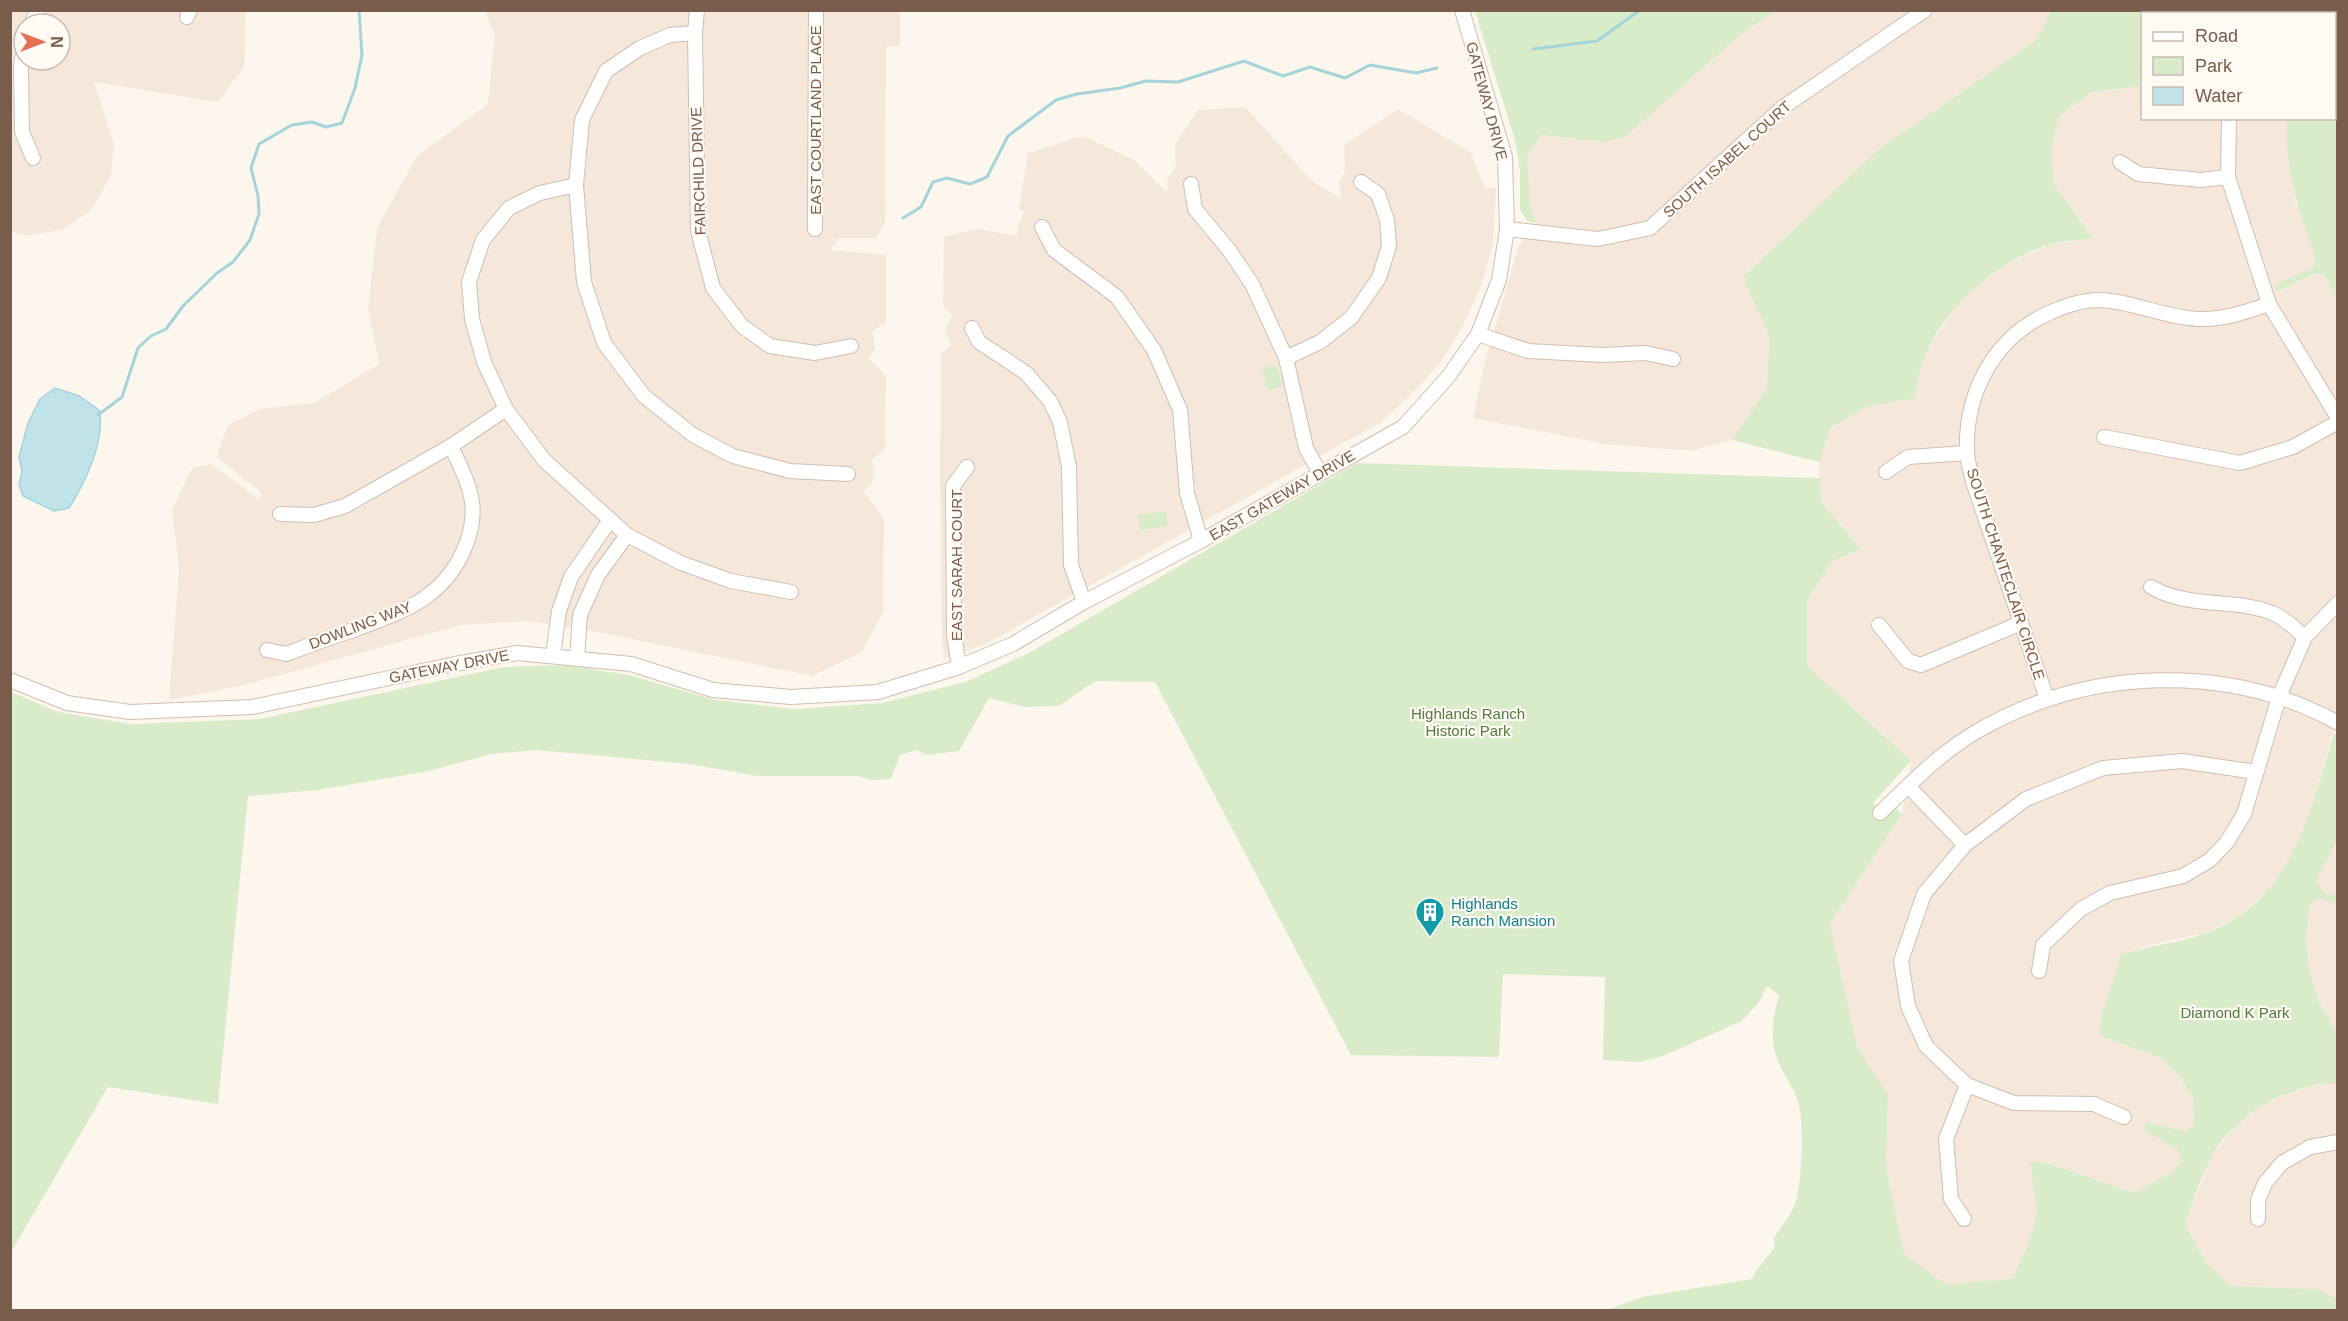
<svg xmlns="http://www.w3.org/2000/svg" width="2348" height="1321" viewBox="0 0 2348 1321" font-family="Arial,sans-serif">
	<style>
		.residential { fill: #f5e8da; fill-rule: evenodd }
		.green { fill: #d8ecc9 }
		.water { fill: #bfe3e8; stroke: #a5d3da; stroke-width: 1.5 }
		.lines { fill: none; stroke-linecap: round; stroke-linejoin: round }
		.stream { stroke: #a5d3da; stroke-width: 3 }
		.minor-casing { stroke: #d1beb0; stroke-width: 16 }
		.minor { stroke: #fff; stroke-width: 14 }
		.labels { text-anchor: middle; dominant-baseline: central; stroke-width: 4.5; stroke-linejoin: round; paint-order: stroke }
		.street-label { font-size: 15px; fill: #7a5c4d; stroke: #fffaf3 }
		.park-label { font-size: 15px; fill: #537a41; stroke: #fffaf3 }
		.culture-label { font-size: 15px; fill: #0d838f; stroke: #fffaf3; text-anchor: start }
	</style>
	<rect width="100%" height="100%" fill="#fdf6ec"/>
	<g class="residential">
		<path d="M2154 10H2300L2301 13H2153Z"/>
		<path d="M11 11H246L244 67 218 102 94 82 114 144 111 175 92 209 64 229 27 236 11 232ZM24 24H60V60H24Z"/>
		<path d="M485 11H900V46L886 47 885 223 875 238H839L830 250 886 255V322L873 331 875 348 869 359 886 376 885 449 872 460 874 470 873 482 863 492 884 518 883 612 862 652 812 676 593 631 527 621 461 625 244 685 169 700 179 569 172 510 192 468 211 464 259 499 262 493 217 457 228 425 260 409 314 403 379 364 368 310 377 228 417 156 488 104 495 35Z"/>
		<path d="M1775 11H2052L2035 41 1879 149 1744 277 1769 336 1767 390 1732 440 1691 451 1605 444 1473 418 1484 365 1518 248 1536 223 1531 212 1527 156 1541 135 1603 142 1684 84 1740 35Z"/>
		<path d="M2142 86V118L2287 119 2290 169 2295 202 2316 256 2312 268 2274 285 2277 292 2316 274 2325 276 2337 297 2338 714 2306 827 2291 858 2267 891 2238 917 2205 933 2146 946 2121 955 2101 1017 2099 1035 2163 1059 2180 1077 2193 1098 2194 1124 2186 1131 2148 1123 2178 1150 2181 1161 2171 1173 2134 1194 2048 1163H2030L2037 1213 2029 1243 2012 1279 1945 1284 1904 1255 1886 1167 1888 1094 1857 1047 1830 924 1902 814 1911 762 1807 666V600L1832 561 1861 549 1821 502 1819 462 1830 428 1868 406 1916 398 1917 382 1927 350 1955 306 1983 280 2016 259 2053 244 2094 238 2053 183 2052 147 2059 116 2092 92Z"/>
		<path d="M1245 107 1312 181 1341 199 1339 183 1345 171 1344 145 1398 109 1471 153 1485 188H1496L1493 244 1482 283 1464 324 1441 362 1410 396 1381 422 984 645 944 658 942 644 940 473 941 354 951 345 945 331 952 315 943 306 944 237 978 229 1017 236 1018 226 1024 212 1019 209 1028 153 1083 136 1134 160 1167 193 1168 178 1176 168 1175 145 1198 110Z"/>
		<path d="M2337 840V896L2325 892 2316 881Z"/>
		<path d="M2320 899 2337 903V1033L2320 1004 2309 970 2306 938 2310 903Z"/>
		<path d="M2330 1083H2337V1299L2318 1289 2231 1286 2207 1264 2185 1224 2211 1157 2237 1124 2261 1107 2294 1090Z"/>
	</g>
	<g class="green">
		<path d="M1475 11V10L1775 11 1740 35 1625 137 1603 142 1541 135 1527 156 1531 212 1537 223 1527 221 1520 209V171L1515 140Z"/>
		<path d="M2052 11H2154L2153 13 2142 14V86L2092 92 2059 116 2052 147 2053 183 2094 239C2081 240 2065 240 2052 244 1987 263 1919 327 1916 398L1868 406 1830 428 1819 462 1732 440 1767 389 1769 336 1743 277 1879 149 2035 41Z"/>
		<path d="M2300 11H2337V297L2325 276 2315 274 2277 292 2274 285 2312 268 2316 256C2297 212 2285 167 2287 119L2334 118V14L2301 13Z"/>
		<path d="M1276 364 1282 386 1268 390 1262 368Z"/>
		<path d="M1357 463 1820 478 1821 502 1861 549 1832 561 1807 600V666L1911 761 1873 803 1884 816 1894 807 1902 814 1830 924 1857 1047 1888 1094 1886 1167 1904 1254 1945 1284 2012 1279 2029 1243 2037 1213 2030 1162 2047 1163 2134 1193 2171 1173 2181 1161 2178 1150 2144 1130 2147 1123 2186 1131 2194 1124 2193 1098 2180 1077 2163 1059 2099 1035 2101 1017 2121 955C2149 945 2179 943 2206 933 2293 901 2310 811 2334 733L2337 735V840L2316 881 2325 892 2337 896V903L2321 899 2310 903 2306 938 2309 970 2320 1004 2337 1033V1083C2291 1082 2232 1117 2211 1158 2200 1179 2193 1202 2185 1224L2207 1264 2231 1286 2318 1289 2337 1299V1310H1607L1642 1297 1752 1279 1756 1271 1775 1247 1773 1239C1780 1228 1790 1216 1795 1204 1802 1183 1805 1118 1797 1099 1793 1087 1785 1077 1780 1066 1769 1041 1772 1020 1779 995L1767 986 1759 1002 1742 1021 1663 1056 1640 1062 1603 1060 1605 977 1503 974 1499 1057 1351 1055 1155 682 1095 681 1059 706 1025 707 989 698 959 751 927 755 916 750 900 755 891 779 872 780 857 776H758L689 764 537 750 491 754 429 771 318 790 248 796 218 1104 108 1087 11 1252V692L58 712 130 724 260 719 504 667 567 665 628 675 716 700 794 709 882 703 965 682 1029 653Z"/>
		<path d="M1166 511 1168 526 1140 530 1138 515Z"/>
	</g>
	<path class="water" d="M55 388 79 396 99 410C106 439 85 483 69 508L54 511 23 496 19 485 22 471 19 457 28 423 40 399Z"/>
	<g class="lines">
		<g class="stream">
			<path d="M1533 49 1597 41 1640 10"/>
			<path d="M903 218 921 207 933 182 947 178 970 184 987 177 1008 136 1056 100 1077 94 1120 88 1146 81 1178 82 1244 61 1283 76 1310 67 1345 78 1370 65 1416 73 1437 68"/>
			<path d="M98 415 122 397 138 348 151 336 166 329 183 306 217 273 233 262 250 240 259 214 258 196 251 168 259 144 292 125 312 122 326 127 342 123 355 88 362 55 359 10"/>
		</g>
		<g class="minor-casing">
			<g id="minor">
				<path d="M697 10 695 33 698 231 713 288 742 326 770 346 815 353 851 346"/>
				<path d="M187 17 190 10"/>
				<path d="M31 24 38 10"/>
				<path d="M695 33 670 35 640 48 606 71 582 120 576 185 584 282 604 343 644 396 693 435 733 456 790 471 848 474"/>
				<path d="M24 44 21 67 22 132 33 158"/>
				<path d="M2229 118 2228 177 2269 304 2338 418"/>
				<path d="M2120 162 2138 174 2201 180 2228 177"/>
				<path d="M1191 184 1195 209 1229 250 1252 284 1286 358 1306 448 1320 473"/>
				<path d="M576 185 540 193 509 208 483 240 469 282 472 319 484 362 506 409 544 460 627 535 681 563 731 581 791 592"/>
				<path d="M1042 227 1054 250 1117 297 1154 350 1180 410 1187 493 1201 541"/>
				<path d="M815 229 816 10"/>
				<path d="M1507 229 1598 239 1650 228 1782 108 1925 10"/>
				<path d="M972 328 979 342 1026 373 1050 401 1060 422 1069 467 1071 565 1084 602"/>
				<path d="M1478 334 1528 351 1603 355 1646 353 1673 359"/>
				<path d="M1286 358 1320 342 1351 318 1379 278 1389 246 1387 220 1378 194 1361 182"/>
				<path d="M2104 437 2240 463 2293 447 2338 422"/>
				<path d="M1886 472 1908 457 1967 453"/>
				<path d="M280 514 314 515 345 506 451 446 506 409"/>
				<path d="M2151 587C2192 610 2231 597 2272 613 2284 617 2295 629 2305 637"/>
				<path d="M1879 625 1908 661 1921 665 2021 623"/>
				<path d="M267 650 286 654C310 645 335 636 359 628 408 610 448 595 467 542 471 530 474 515 472 502 469 482 459 464 451 446"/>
				<path d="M553 656 559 611 571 577 610 520"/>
				<path d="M577 658 580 615 598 575 627 535"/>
				<path d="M959 667 954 635 953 486 967 467"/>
				<path d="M10 680 67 703 130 712 252 707 455 664 517 653 631 664 713 690 791 697 878 692 959 667 1013 644 1084 602 1201 541 1403 427 1448 377 1478 334 1499 280 1507 229 1505 157 1462 10"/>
				<path d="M2047 699 1973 482C1971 472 1967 461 1967 451 1965 393 1994 338 2047 314 2064 306 2081 300 2099 300 2133 301 2165 318 2198 319 2223 320 2246 312 2269 304"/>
				<path d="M1908 786 1965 845"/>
				<path d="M1880 813C1912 782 1942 751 1981 729 2089 668 2228 662 2338 723"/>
				<path d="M2039 971 2043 945 2081 909 2110 893 2183 876 2210 860 2227 842 2244 814 2279 697 2305 637 2338 603"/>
				<path d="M2124 1117 2094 1104 2014 1103 1967 1085 1926 1046 1908 1006 1901 961 1924 894 1965 845 2026 799 2103 768 2182 761 2256 772"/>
				<path d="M1964 1219 1951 1199 1946 1139 1967 1085"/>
				<path d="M2258 1219V1200L2265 1183 2282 1163 2310 1147 2338 1142"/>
			</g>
		</g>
		<use href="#minor" class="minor"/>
	</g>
	<defs>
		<g id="building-pin" transform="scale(1.5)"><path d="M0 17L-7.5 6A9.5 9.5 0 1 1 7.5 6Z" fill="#0f9aa8" stroke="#fffaf3"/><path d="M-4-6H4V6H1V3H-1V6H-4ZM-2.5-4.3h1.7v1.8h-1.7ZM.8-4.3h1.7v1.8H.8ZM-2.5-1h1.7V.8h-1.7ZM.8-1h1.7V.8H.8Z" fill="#fff"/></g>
	</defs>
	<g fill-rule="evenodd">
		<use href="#building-pin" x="1430" y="912"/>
	</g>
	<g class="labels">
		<g class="street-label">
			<text transform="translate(1487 101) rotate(75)">GATEWAY DRIVE</text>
			<text transform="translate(815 120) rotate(-90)">EAST COURTLAND PLACE</text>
			<text transform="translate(1727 159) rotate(-42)">SOUTH ISABEL COURT</text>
			<text transform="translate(698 171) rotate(-92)">FAIRCHILD DRIVE</text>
			<text transform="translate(1282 495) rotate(-30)">EAST GATEWAY DRIVE</text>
			<text transform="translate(956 565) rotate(-90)">EAST SARAH COURT</text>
			<text transform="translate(2006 574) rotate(72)">SOUTH CHANTECLAIR CIRCLE</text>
			<text transform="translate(360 625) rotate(-21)">DOWLING WAY</text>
			<text transform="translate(449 666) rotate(-11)">GATEWAY DRIVE</text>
		</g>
		<g class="park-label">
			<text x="1468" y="713">Highlands Ranch<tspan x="1468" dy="17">Historic Park</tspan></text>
			<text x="2235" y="1012">Diamond K Park</text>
		</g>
		<g class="culture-label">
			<text x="1451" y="903">Highlands<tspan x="1451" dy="17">Ranch Mansion</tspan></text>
		</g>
	</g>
	<rect width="2348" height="1321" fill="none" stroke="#7a5c4d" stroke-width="24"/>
	<rect x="2141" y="12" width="195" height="108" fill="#fffaf3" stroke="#cabbb1" stroke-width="1.5"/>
	<rect x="2153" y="32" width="30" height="9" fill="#ffffff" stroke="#cabbb1" stroke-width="1.5"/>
	<text x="2195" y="42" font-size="18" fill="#7a5c4d">Road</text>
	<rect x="2153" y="57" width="30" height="18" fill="#d8ecc9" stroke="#cabbb1" stroke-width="1.5"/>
	<text x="2195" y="72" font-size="18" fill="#7a5c4d">Park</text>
	<rect x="2153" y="87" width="30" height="18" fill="#bfe3e8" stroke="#cabbb1" stroke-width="1.5"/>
	<text x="2195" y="102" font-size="18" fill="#7a5c4d">Water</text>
	<g transform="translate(42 42) rotate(90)"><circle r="28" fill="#fffaf3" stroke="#cabbb1" stroke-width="1.5"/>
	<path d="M0-4.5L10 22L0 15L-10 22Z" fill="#e76f51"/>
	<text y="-9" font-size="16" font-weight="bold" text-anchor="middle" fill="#7a5c4d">N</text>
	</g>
</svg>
